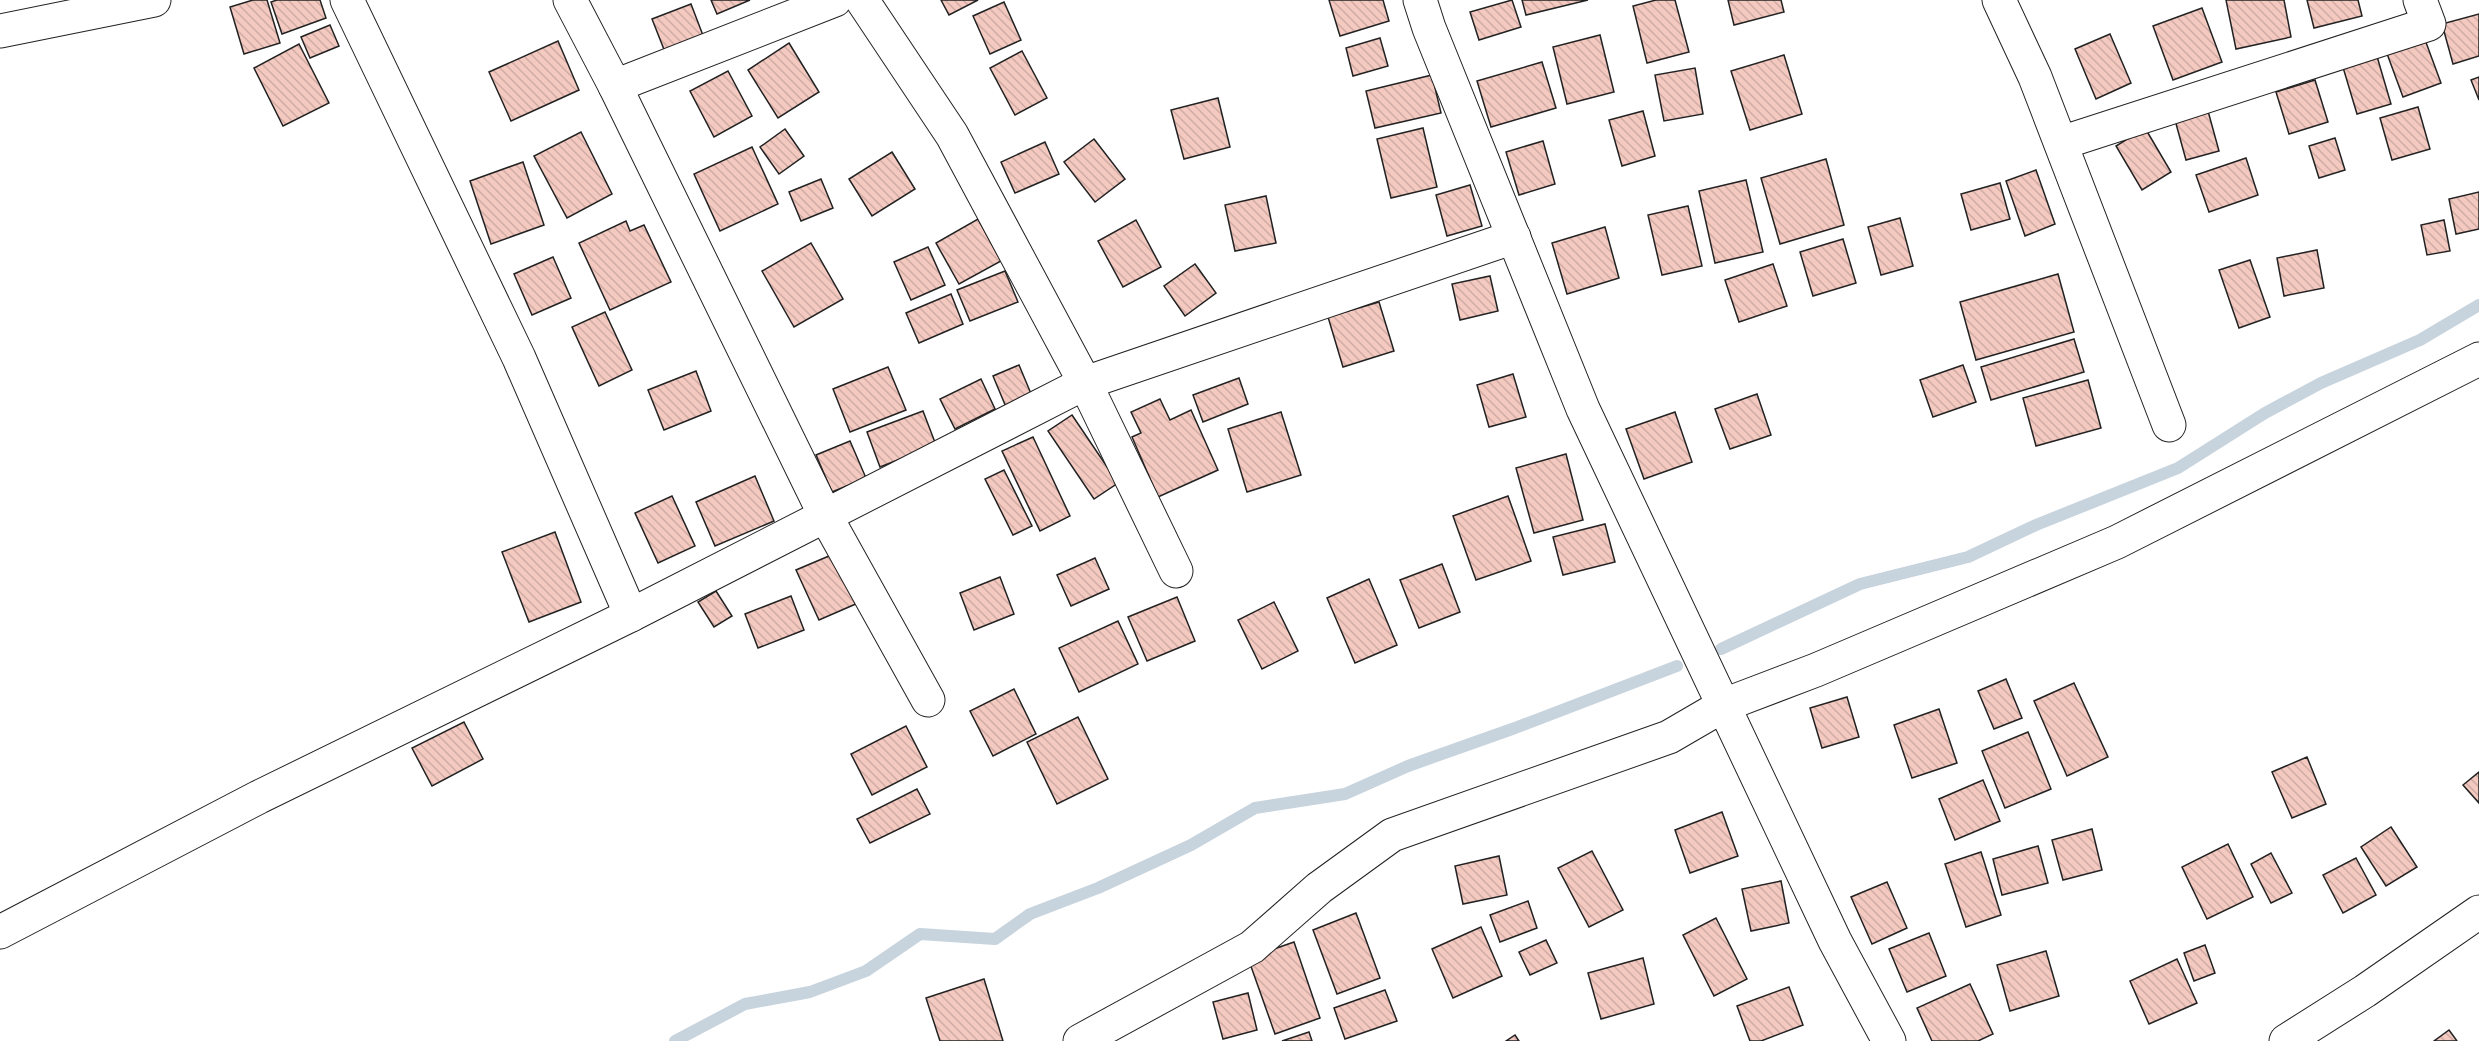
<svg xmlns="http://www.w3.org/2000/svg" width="2479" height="1041" viewBox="0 0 2479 1041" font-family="'DejaVu Sans',sans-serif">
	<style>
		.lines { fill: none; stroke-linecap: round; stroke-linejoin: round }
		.stream { stroke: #c7d3dd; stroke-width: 12 }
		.building { fill: url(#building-back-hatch); stroke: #222; stroke-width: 1.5 }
		.street-casing { stroke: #222; stroke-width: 35 }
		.street { stroke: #fff; stroke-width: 33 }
	</style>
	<defs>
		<pattern id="building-back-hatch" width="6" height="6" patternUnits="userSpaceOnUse" patternTransform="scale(1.5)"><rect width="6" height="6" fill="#f3c9c0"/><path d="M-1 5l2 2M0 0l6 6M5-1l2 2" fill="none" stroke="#d0aca5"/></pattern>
	</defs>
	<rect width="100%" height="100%" fill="#fff"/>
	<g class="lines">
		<g class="stream">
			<path d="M1721 649 1860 584 1968 557 2036 525 2178 468 2265 413 2321 383 2420 340 2479 305"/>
			<path d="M675 1041 745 1004 810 992 866 971 920 934 995 939 1030 914 1098 888 1191 845 1255 808 1345 794 1408 766 1515 728 1677 666"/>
		</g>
	</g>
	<g class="building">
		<path d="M253 0H267L280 43 244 54 230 7Z"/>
		<path d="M277 0H320L326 18 282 34 271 2Z"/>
		<path d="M711 0H750L717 14Z"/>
		<path d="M941 0H978L949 15Z"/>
		<path d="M1329 0H1383L1389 21 1340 36Z"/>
		<path d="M1512 0 1521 27 1479 40 1470 12Z"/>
		<path d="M1522 0H1588L1526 15Z"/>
		<path d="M1656 0H1675L1689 52 1647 63 1633 6Z"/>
		<path d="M1728 0H1781L1784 12 1734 25Z"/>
		<path d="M2226 0H2284L2291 37 2236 49Z"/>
		<path d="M2307 0H2358L2362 16 2314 28Z"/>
		<path d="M1004 2 1021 40 990 54 973 16Z"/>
		<path d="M691 4 704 38 665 52 652 19Z"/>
		<path d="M2202 8 2222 62 2173 80 2153 26Z"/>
		<path d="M2479 14V56L2453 64 2442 24Z"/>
		<path d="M330 25 339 46 310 58 301 37Z"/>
		<path d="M2110 34 2131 83 2096 99 2075 49Z"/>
		<path d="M1600 35 1614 92 1567 104 1553 47Z"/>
		<path d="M2424 37 2441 83 2403 97 2386 51Z"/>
		<path d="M1380 38 1388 66 1353 76 1346 48Z"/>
		<path d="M558 41 579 90 511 121 489 72Z"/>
		<path d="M789 43 819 92 778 118 748 70Z"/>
		<path d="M299 44 329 103 283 126 254 68Z"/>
		<path d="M1022 51 1047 98 1015 115 990 68Z"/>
		<path d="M2376 53 2391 104 2357 114 2342 64Z"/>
		<path d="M1784 55 1802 114 1750 130 1731 71Z"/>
		<path d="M1542 62 1556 108 1491 127 1477 81Z"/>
		<path d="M1695 68 1703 114 1664 121 1655 75Z"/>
		<path d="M728 71 752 116 714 137 690 91Z"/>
		<path d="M1432 75 1441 113 1375 128 1366 91Z"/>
		<path d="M2479 77V100L2471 80Z"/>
		<path d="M2315 80 2328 122 2289 134 2276 92Z"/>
		<path d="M1218 98 1230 147 1184 159 1171 110Z"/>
		<path d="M2418 107 2430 149 2392 160 2380 118Z"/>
		<path d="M1643 111 1655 156 1622 166 1609 120Z"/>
		<path d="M2208 111 2219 151 2186 160 2175 120Z"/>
		<path d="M1423 128 1437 187 1391 198 1377 139Z"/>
		<path d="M2145 128 2171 172 2142 190 2116 146Z"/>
		<path d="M785 129 804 156 779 174 760 147Z"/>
		<path d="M581 132 612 194 567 218 534 156Z"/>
		<path d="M2335 138 2345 170 2319 178 2309 146Z"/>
		<path d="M1094 139 1125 179 1095 202 1064 162Z"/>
		<path d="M1543 141 1555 184 1519 195 1506 152Z"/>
		<path d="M1045 142 1059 174 1015 193 1001 162Z"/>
		<path d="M752 147 778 204 720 231 694 174Z"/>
		<path d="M892 152 915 189 872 216 849 179Z"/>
		<path d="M2246 158 2258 195 2209 212 2196 175Z"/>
		<path d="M1826 159 1844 225 1780 244 1761 178Z"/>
		<path d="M523 162 544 225 491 244 470 181Z"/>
		<path d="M2036 170 2055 224 2025 236 2006 181Z"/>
		<path d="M821 179 833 208 801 221 789 192Z"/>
		<path d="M1746 180 1763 252 1715 263 1699 191Z"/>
		<path d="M2000 183 2010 219 1971 230 1961 194Z"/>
		<path d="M1470 185 1482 226 1447 236 1436 195Z"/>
		<path d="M2479 192V229L2456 234 2449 199Z"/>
		<path d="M1266 196 1276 243 1235 251 1225 205Z"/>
		<path d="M1688 206 1702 266 1662 275 1648 215Z"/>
		<path d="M1900 218 1913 266 1881 275 1868 227Z"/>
		<path d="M978 219 1001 261 959 284 936 243Z"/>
		<path d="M1136 220 1161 267 1123 287 1098 241Z"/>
		<path d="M2444 220 2450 251 2427 255 2421 225Z"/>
		<path d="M626 221 630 231 644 225 671 282 610 310 579 243Z"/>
		<path d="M1605 227 1619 278 1567 294 1552 243Z"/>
		<path d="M1843 239 1856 283 1813 296 1800 252Z"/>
		<path d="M811 243 843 299 794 327 762 271Z"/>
		<path d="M928 247 945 285 911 300 894 262Z"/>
		<path d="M2317 250 2324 288 2284 296 2277 258Z"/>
		<path d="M553 257 571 298 532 315 514 274Z"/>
		<path d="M2250 260 2270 317 2239 328 2219 270Z"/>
		<path d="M1195 264 1216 293 1185 316 1164 286Z"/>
		<path d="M1773 264 1787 306 1739 322 1725 280Z"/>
		<path d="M1005 271 1018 302 970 321 957 290Z"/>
		<path d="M2058 274 2074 332 1976 360 1960 302Z"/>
		<path d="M1490 276 1498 311 1460 320 1452 284Z"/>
		<path d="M951 294 963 324 919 343 906 313Z"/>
		<path d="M1379 302 1394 351 1343 367 1328 317Z"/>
		<path d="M605 312 632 370 599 386 572 327Z"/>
		<path d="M2074 339 2084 372 1991 400 1981 367Z"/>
		<path d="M1019 365 1032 396 1006 407 993 376Z"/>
		<path d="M1963 365 1976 402 1933 417 1920 380Z"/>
		<path d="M888 367 906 410 850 432 833 389Z"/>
		<path d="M696 371 711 411 664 430 648 390Z"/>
		<path d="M1513 374 1526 417 1489 427 1477 385Z"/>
		<path d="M1239 378 1248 404 1203 422 1193 395Z"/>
		<path d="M981 379 995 409 955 429 940 399Z"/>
		<path d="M2088 380 2101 428 2036 446 2023 398Z"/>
		<path d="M1757 394 1771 435 1730 449 1715 409Z"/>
		<path d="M1160 399 1170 420 1191 410 1218 470 1158 497 1132 437 1141 433 1131 412Z"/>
		<path d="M923 411 936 445 880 467 867 432Z"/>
		<path d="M1281 412 1301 475 1247 492 1228 429Z"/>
		<path d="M1675 412 1692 462 1644 479 1626 429Z"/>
		<path d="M1072 415 1118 483 1094 499 1048 431Z"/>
		<path d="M1033 437 1070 516 1040 531 1002 451Z"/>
		<path d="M850 441 866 478 832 492 816 455Z"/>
		<path d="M1566 454 1583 520 1534 533 1516 468Z"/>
		<path d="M1004 470 1032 526 1013 535 985 479Z"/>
		<path d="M755 476 774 521 715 546 696 502Z"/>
		<path d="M672 496 695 546 658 563 635 513Z"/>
		<path d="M1508 496 1531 561 1476 580 1453 516Z"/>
		<path d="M1605 524 1615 562 1563 575 1553 537Z"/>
		<path d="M555 532 581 602 529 622 502 552Z"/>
		<path d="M836 553 858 603 819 620 796 570Z"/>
		<path d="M1095 558 1109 589 1071 606 1057 575Z"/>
		<path d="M1442 564 1460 612 1419 628 1400 580Z"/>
		<path d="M1000 577 1014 614 974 630 960 593Z"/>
		<path d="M1369 579 1397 645 1355 663 1327 598Z"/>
		<path d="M716 591 732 616 714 627 698 602Z"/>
		<path d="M791 596 804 630 758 648 745 614Z"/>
		<path d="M1177 597 1195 641 1147 661 1128 617Z"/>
		<path d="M1274 602 1298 651 1262 669 1238 620Z"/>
		<path d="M1118 621 1138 664 1079 692 1059 648Z"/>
		<path d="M2006 679 2022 718 1994 729 1978 691Z"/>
		<path d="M2074 683 2108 757 2067 776 2034 701Z"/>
		<path d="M1014 689 1036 734 993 756 970 711Z"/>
		<path d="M1847 697 1859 737 1822 748 1810 708Z"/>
		<path d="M1939 709 1957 763 1912 778 1894 725Z"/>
		<path d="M1078 717 1108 779 1057 804 1027 742Z"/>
		<path d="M464 722 483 759 432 786 412 748Z"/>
		<path d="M906 726 927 767 872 795 851 754Z"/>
		<path d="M2028 732 2051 789 2005 808 1982 751Z"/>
		<path d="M2307 757 2326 804 2292 818 2272 772Z"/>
		<path d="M2479 772V803L2463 785Z"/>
		<path d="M1983 780 2000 821 1955 840 1939 799Z"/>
		<path d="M917 789 930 814 870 843 857 819Z"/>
		<path d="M1722 812 1738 856 1690 873 1675 830Z"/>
		<path d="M2391 827 2417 867 2386 886 2361 847Z"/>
		<path d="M2092 829 2102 870 2063 880 2052 840Z"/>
		<path d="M2228 844 2253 897 2207 919 2182 867Z"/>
		<path d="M2038 846 2048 883 2002 895 1993 859Z"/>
		<path d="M1592 851 1623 910 1589 927 1558 868Z"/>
		<path d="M1981 852 2001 915 1966 927 1945 864Z"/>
		<path d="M2271 853 2292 893 2271 903 2251 864Z"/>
		<path d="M1499 856 1507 895 1463 904 1455 866Z"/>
		<path d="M2356 858 2376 895 2343 913 2323 875Z"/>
		<path d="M1781 881 1789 923 1751 931 1742 889Z"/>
		<path d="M1887 882 1907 928 1872 944 1851 897Z"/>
		<path d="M1528 901 1537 928 1500 942 1490 915Z"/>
		<path d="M1356 913 1380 978 1337 994 1313 930Z"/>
		<path d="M1716 918 1747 979 1714 996 1683 935Z"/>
		<path d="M1481 927 1502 976 1453 998 1432 949Z"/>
		<path d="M1929 933 1946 976 1907 992 1889 949Z"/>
		<path d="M1546 940 1557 963 1530 975 1519 952Z"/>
		<path d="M1294 942 1320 1018 1275 1034 1248 958Z"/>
		<path d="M2205 945 2215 973 2194 981 2184 953Z"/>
		<path d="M2046 951 2059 996 2010 1011 1997 965Z"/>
		<path d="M1643 958 1654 1004 1601 1019 1588 973Z"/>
		<path d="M2177 959 2197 1003 2149 1024 2130 981Z"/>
		<path d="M984 979 1003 1041H940L926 998Z"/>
		<path d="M1970 984 1993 1034 1978 1041H1932L1917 1008Z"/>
		<path d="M1789 987 1803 1025 1761 1041H1750L1737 1006Z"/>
		<path d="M1385 990 1397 1021 1345 1039 1334 1008Z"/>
		<path d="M1248 993 1257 1030 1223 1039 1213 1002Z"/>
		<path d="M2449 1030 2457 1041H2434Z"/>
		<path d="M1309 1032 1312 1041H1282Z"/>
		<path d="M1515 1035 1519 1041H1506Z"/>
	</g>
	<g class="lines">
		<g class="street-casing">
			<g id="street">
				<path d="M347 0 519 358 631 615"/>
				<path d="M570 0 615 86 835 0"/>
				<path d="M862 0 952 135 1085 383 1176 571"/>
				<path d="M1420 0 1429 28 1583 409 1835 941 1889 1041"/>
				<path d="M1999 0 2035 77 2169 425"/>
				<path d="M0 31 154 0"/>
				<path d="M615 86 825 515 928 700"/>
				<path d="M2061 143 2429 24 2420 0"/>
				<path d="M0 932 259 797 631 615 1085 383 1514 237"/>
				<path d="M1080 1041 1252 947 1319 888 1392 835 1669 737 1724 705 1816 670 2117 542 2479 359"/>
				<path d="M2286 1041 2365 991 2479 912"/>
			</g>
		</g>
		<use href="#street" class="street"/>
	</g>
</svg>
